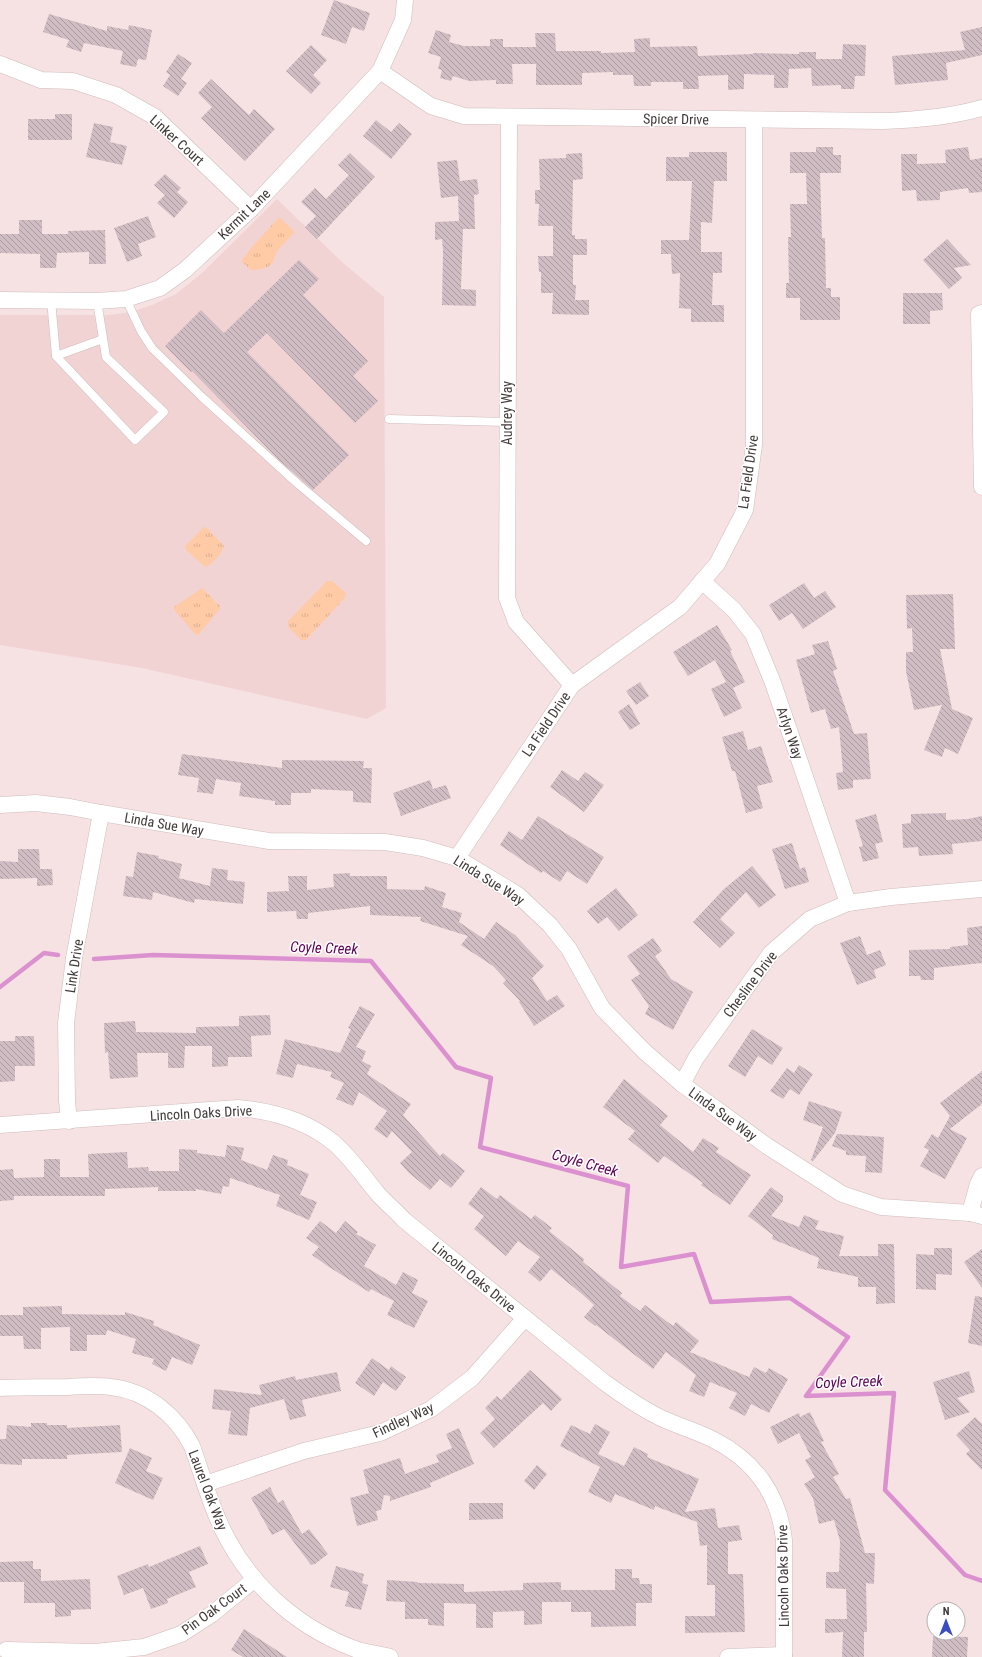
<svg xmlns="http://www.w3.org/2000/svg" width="982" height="1657" viewBox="0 0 982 1657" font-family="'Roboto Condensed',sans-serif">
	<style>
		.built { fill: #f1d3d4 }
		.park { fill: url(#park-tufts) }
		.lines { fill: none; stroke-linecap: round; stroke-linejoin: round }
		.stream { stroke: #db91cf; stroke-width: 4.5 }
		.building { fill: url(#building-back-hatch) }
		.lane-casing { stroke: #cfbbbb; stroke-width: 9 }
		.street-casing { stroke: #cfbbbb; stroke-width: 17 }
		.lane { stroke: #fff; stroke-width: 8 }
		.street { stroke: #fff; stroke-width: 16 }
		.labels { text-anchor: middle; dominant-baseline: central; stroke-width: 3; stroke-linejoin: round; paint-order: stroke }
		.street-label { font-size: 14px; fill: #413939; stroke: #fff }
		.water-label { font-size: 15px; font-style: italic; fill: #5d0055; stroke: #fff }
	</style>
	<defs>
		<pattern id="park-tufts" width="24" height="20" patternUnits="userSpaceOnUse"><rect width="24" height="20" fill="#ffcba7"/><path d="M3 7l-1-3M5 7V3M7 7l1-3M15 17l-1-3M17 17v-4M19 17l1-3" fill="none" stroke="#dcaf90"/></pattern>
		<pattern id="building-back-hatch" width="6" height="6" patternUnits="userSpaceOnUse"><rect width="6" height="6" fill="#d0bdc4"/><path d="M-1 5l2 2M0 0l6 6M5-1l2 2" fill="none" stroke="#aa9ba0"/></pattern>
	</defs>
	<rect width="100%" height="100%" fill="#f7e2e3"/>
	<path class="built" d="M277 199 342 262 384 297 386 708 367 719 142 668 0 645V315H109L131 312 152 305 176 294 202 273Z"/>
	<g class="park">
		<path d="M279 217 295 232 277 251 273 262 268 267 256 270H251L241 261 252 247Z"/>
		<path d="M204 527 207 528 224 546C222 553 213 565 205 567L186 550 185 546Z"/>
		<path d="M327 581H332L346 593 345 598 306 640H301L288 627V621Z"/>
		<path d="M202 588 220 606V609L198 635 195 634 174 610V607Z"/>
	</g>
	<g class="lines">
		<g class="stream">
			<path d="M94 959 153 955 371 961 456 1067 491 1078 480 1147 628 1186 621 1267 694 1254 711 1302 790 1298 848 1337 806 1396 894 1393 885 1490 965 1575 982 1581"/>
			<path d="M0 987 44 953 58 955"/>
		</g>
	</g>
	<g class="building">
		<path d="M334 0 370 13 364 31 352 27 346 44 321 35Z"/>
		<path d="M49 14 107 31V26L128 30 129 25 152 30 146 60 138 59 136 67 120 64 123 51 84 43 81 52 66 47 69 40 43 32Z"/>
		<path d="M982 27V55L946 63 948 80 895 85 892 56 965 50 960 32Z"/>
		<path d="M436 30 451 35 449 42 464 46H490V39H503V47H536L535 33H555L556 51H601V53L635 52 634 39 650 38V47L697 46 698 56 753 54V53L799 54V52H816V59H842L843 44 866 45 865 76H855L854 89H841V85L812 86 811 68 789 69 788 88H774V75L744 74V89L728 90V75L698 76 699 89H683V82H651V86H634L633 75H613V72L582 73V85H536V64H512L513 84H496V80L469 81 453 76 451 81 440 78 442 70 438 69 441 57 428 53Z"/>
		<path d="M311 45 327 60 313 75 321 83 311 94 286 71Z"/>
		<path d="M178 54 192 63 181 79 187 83 178 96 163 86 170 75 166 72Z"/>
		<path d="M211 79 249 115 254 109 275 129 245 161 201 118 212 107 198 93Z"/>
		<path d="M55 114H72V140H28V119H55Z"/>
		<path d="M376 120 391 132 399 123 412 134 391 159 363 136Z"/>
		<path d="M94 123 113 127 110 142 127 146 122 165 86 157Z"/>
		<path d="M816 147H833V155H841V173H820L822 238H825L826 288H831V297H840V320H800V298H786V283H789L788 237H791L790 204H807L806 173H790V152H816Z"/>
		<path d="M968 147 970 160 982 158V192L969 193 968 188 940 192V200L917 201 916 190 902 191 901 154H917V164L946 163 945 150Z"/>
		<path d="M689 152H727V181H714L712 223 701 222V252H722V273H713L712 305H724V322H691V309L679 308 680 273 672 274 671 254H661V240H689L692 181H666V157H689Z"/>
		<path d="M350 153 375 177 317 239 305 227 316 216 301 202 315 188 326 199 349 175 338 165Z"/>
		<path d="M582 153 583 179 573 180 572 235H575V239H587V255H573V285H576L575 300H589V315L552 314 553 293H541V272H539L538 256H553V226H538L539 204H535V190H540L539 159 566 158V154Z"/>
		<path d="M457 160 460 181 477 179 479 194 474 195 475 229H463L461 289 476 290V306L442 305 443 250 442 239 435 240V222L459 221 458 196 441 198 437 162Z"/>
		<path d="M165 174 181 188 177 192 188 202 174 218 157 203 165 195 154 185Z"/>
		<path d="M148 216 156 237 138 244 142 256 127 262 114 228Z"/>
		<path d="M19 220H42V234H68V231L105 230 106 264H89V252L57 253 56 268H40V254L0 253V234H19Z"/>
		<path d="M947 239 971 265 954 268 962 278 949 289 923 260Z"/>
		<path d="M299 260 319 279 303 295 368 361 353 376 378 401 355 423 267 333 247 352 349 455 313 490 279 460 192 371 191 372 165 346 201 310 224 333Z"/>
		<path d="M903 293H942L943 310 930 311V324H903Z"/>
		<path d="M804 583 814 598 825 591 836 607 803 629 792 613 779 621 769 605Z"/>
		<path d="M953 594 955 649H940L952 709 973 718 958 754 945 748 942 757 924 750 942 705 914 710 906 671V652H913L912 628 907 629 906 595Z"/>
		<path d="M717 625 732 650 730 651 745 682 733 688 742 708 724 717 711 689 726 682 715 660 688 676 673 652Z"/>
		<path d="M828 641 837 669 833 671 854 734 867 733 871 779 853 780V788L838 790 836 773 843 772 839 727 831 729 825 709 811 713 796 660 815 654 812 645Z"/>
		<path d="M640 682 649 696 636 705 626 691Z"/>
		<path d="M629 704 640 724 630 730 618 712Z"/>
		<path d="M743 731 748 750 761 746 773 782 757 786 763 808 746 813 735 771H732L722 737Z"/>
		<path d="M182 754 282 768V760L364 761 363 768H372L371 803 353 802V791L311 789V793H291V805H275V801L239 796 241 783 216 779 213 794 197 792 199 778 178 775Z"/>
		<path d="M562 770 578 781 585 772 604 785 584 812 550 787Z"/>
		<path d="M430 780 433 789 446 785 451 798 401 816 393 793Z"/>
		<path d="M946 813V820L968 819 982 816V841L952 844 953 854 919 856 918 847 903 848 902 824 911 823V814Z"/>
		<path d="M876 814 883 842 875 844 879 858 863 862 859 847 863 846 855 820Z"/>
		<path d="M538 816 604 857 587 884 567 871 560 882 543 871 541 873 500 845 509 831 522 840Z"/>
		<path d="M792 843 800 869 805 867 809 882 785 889 772 849Z"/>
		<path d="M18 849H39L40 869H52L53 885 37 886V878L0 879V861L18 862Z"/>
		<path d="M137 852 159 856 158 858 182 864 179 878 210 886 212 868 228 870 227 880 245 882 243 904 195 899 194 903 153 892 152 900 123 896 126 876 133 877Z"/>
		<path d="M752 866 776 895 759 908 746 892 720 919 735 933 720 948 693 922 724 889Z"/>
		<path d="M350 873V876H387V889L424 890 425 886 446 893 442 907 462 913 459 922 484 939 496 922 515 935 544 966 532 978 547 1001 557 995 565 1006 534 1026 519 1002 520 1001 503 983 506 980 493 966 461 945 468 936 420 921 421 917 370 915V906L308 913V919H297L296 911 267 912V892L289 891 288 876H307V890L334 887 333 874Z"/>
		<path d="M616 888 638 915 619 931 607 917 598 924 587 911Z"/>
		<path d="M982 926V963L934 968V980H921L920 976H909V950L950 949V947L968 945 967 928Z"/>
		<path d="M860 936 867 955 880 950 886 965 874 970 876 978 857 985 840 943Z"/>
		<path d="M653 938 662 951 655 956 671 979 693 992 673 1030 645 1014 649 1006 631 980 640 974 627 956Z"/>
		<path d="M360 1006 375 1014 356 1047 366 1051 362 1061 371 1066 367 1074 411 1104 403 1115 440 1156 443 1153 465 1171 451 1188 440 1179 430 1190 409 1173 400 1163 412 1152 392 1131 387 1138 374 1129 387 1111 359 1092 353 1106 336 1099 344 1083 330 1077 332 1072 297 1064 293 1078 276 1074 285 1039 340 1053 351 1029 348 1028Z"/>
		<path d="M270 1015 271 1035 251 1036 252 1057H228V1066L212 1067V1046H185L184 1068H168V1053H137L138 1077 110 1079 108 1052 105 1053 104 1023 135 1021 136 1032 196 1033V1027L239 1026V1016Z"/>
		<path d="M752 1029 783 1048 772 1065 758 1056 745 1077 728 1066Z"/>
		<path d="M15 1036H34L35 1066H15V1081L0 1082V1041H15Z"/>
		<path d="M799 1065 813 1074 799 1095 790 1089 783 1099 770 1091 787 1068 794 1073Z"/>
		<path d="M982 1071V1104L950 1129 967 1138 945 1179 920 1166 929 1150 924 1147 932 1134 938 1138 950 1116 940 1103Z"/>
		<path d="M624 1079 668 1116 660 1125 693 1152 703 1138 719 1148 716 1152 751 1175 730 1205 701 1185 703 1183 664 1156 658 1163 628 1139 635 1131 603 1107Z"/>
		<path d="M809 1101 842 1112 835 1133 813 1161 811 1160 823 1127 803 1120Z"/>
		<path d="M837 1134 884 1137 882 1173 865 1172 866 1156 846 1155V1151L832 1146Z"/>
		<path d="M227 1145 244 1148 241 1160 267 1170 273 1155 288 1160 287 1165 309 1174 300 1195 317 1202 309 1220 276 1206 280 1195 230 1178 229 1187 223 1186 221 1194 196 1189V1191H158V1187L105 1189V1196H14V1200L0 1201V1170L13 1169 14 1178 44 1177V1159H60V1177H89L88 1154 127 1152 128 1168 148 1167 149 1171H179V1149L197 1150V1153L225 1157Z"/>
		<path d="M481 1187 497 1199 500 1195 531 1219 535 1215 552 1228 549 1231 584 1259 583 1262 622 1293 620 1296 640 1311 645 1305 673 1326 676 1322 699 1341 690 1352 749 1377 754 1367 766 1373 769 1368 788 1379 769 1413 751 1404 745 1416 729 1408 737 1393 710 1382 704 1397 689 1391 696 1375 666 1352 653 1369 596 1325 595 1326 584 1317 594 1305 582 1294 551 1269 540 1282 528 1272 540 1257 518 1241 506 1256 474 1229 484 1216 468 1204Z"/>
		<path d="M771 1187 783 1196V1201L771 1216 799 1227 804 1215 819 1221 815 1229 844 1236 839 1256H878V1244H894L895 1303 876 1304V1287H858V1277L817 1268 819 1258 772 1239 773 1235 748 1216Z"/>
		<path d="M320 1221 336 1233 345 1221 358 1232 356 1234 376 1245 364 1266 396 1285 403 1272 418 1280 412 1293 428 1301 414 1328 387 1315 394 1301 371 1289 369 1292 329 1267 312 1255 319 1247 306 1238Z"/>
		<path d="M934 1248H952V1275L936 1274V1290L916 1289V1254L934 1255Z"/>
		<path d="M982 1249V1288L964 1262Z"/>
		<path d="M975 1296 982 1297V1346L968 1343Z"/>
		<path d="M62 1306V1314L125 1315V1312L154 1321 153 1325 200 1345 192 1365 172 1357 166 1371 152 1364 154 1359 132 1353 136 1339 107 1330 106 1335H87V1351H70V1327L41 1328V1349H24L23 1336H0V1315H23V1307Z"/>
		<path d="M372 1358 389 1370 391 1366 406 1377 396 1391 383 1382 374 1396 355 1383Z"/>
		<path d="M530 1370 562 1399 551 1411 543 1403 494 1448 480 1433 495 1419 485 1408 497 1396 501 1400Z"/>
		<path d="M969 1371 975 1392 957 1398 970 1412 945 1420 933 1382Z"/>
		<path d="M337 1372 341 1391 302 1400 306 1416 290 1420 284 1399 250 1408 247 1436 228 1434 231 1411 212 1409 214 1389 262 1395 259 1385 295 1376 296 1380Z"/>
		<path d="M810 1412 824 1441 821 1442 839 1474 833 1477 846 1499 850 1498 865 1553H875L874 1584 866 1583 867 1632H864V1657H842L843 1632 825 1633V1619H847L846 1589 826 1588V1572H839L840 1541 834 1520 819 1524 813 1498 804 1484 815 1477 805 1460 811 1457 799 1433 778 1444 770 1427 799 1413 800 1417Z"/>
		<path d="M975 1417 982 1424V1470L966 1454 970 1450 956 1435Z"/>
		<path d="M31 1423H47V1425H67V1428L120 1425 122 1452 67 1455V1459H22V1465L0 1464V1439H6L7 1425 31 1427Z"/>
		<path d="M595 1424 610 1432 598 1454 624 1466 634 1447 648 1454 647 1457 699 1479 685 1512 715 1508 718 1528 739 1525 742 1540 728 1542V1574H743L745 1632 685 1633V1616H715V1585H707V1545L700 1546 697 1522 655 1506 654 1510 615 1494 611 1503 588 1492 600 1467 560 1446 571 1425 590 1434Z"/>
		<path d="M459 1428 474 1464 430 1483 431 1487 390 1501V1496L384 1495 381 1510 376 1511 378 1520 357 1526 350 1498 369 1493 363 1470 400 1458 405 1474 439 1462 436 1455 452 1448 446 1434Z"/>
		<path d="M130 1448 152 1458 146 1471 163 1478 153 1500 115 1483Z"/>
		<path d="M537 1465 547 1474 534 1490 524 1481Z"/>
		<path d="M270 1487 278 1503 283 1500 302 1534 309 1529 328 1554 315 1564 311 1565 284 1529 272 1535 251 1498Z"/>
		<path d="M469 1503H503V1519L469 1520Z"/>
		<path d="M200 1546 208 1564 189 1572 196 1587 167 1599 168 1603 151 1609 143 1588 124 1595 117 1576 148 1564 149 1567Z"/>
		<path d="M33 1561V1569H41V1581L90 1579 91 1609 71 1610V1616L55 1617V1603H24V1582H0V1562Z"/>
		<path d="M336 1566 364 1574 362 1583 368 1585 361 1610 345 1606 349 1592 330 1587Z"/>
		<path d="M615 1569H632V1578H639L640 1584H652V1603H636V1626L591 1627V1612H571V1602H542V1624L524 1625V1611L493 1612V1628H476V1604L444 1603V1626L428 1625V1619H405V1602L386 1601 387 1580 418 1582V1583L464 1584V1592L523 1590V1583L561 1582V1590H615Z"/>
		<path d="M244 1629 287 1657H243L231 1650Z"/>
		<path d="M933 1636 968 1637 967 1657H932Z"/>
	</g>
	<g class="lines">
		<g class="lane-casing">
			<g id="lane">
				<path d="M126 299 141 331 152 348 202 397 298 484 366 541"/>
				<path d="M51 300 56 356 135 440 164 412 106 357 97 301"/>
				<path d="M56 356 103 339"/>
				<path d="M389 419 507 422"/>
			</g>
		</g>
		<g class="street-casing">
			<g id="street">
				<path d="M0 64 41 80 73 81 116 95 155 117 251 209"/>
				<path d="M380 71 431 106 464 116 884 121C917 120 950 117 982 108"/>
				<path d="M509 117 507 598 516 622 572 685"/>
				<path d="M0 300 97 301 126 299 160 288 185 270 251 209 380 71 403 20 405 0"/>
				<path d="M982 313 979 314 982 487"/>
				<path d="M702 581 734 610 753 634 773 683 848 903"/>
				<path d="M0 805 36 803 70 807 101 813 269 841 385 842 423 848 457 858 518 895 550 925 569 949 602 1008 645 1052 682 1084 767 1146 842 1194 881 1207 970 1213 982 1216"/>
				<path d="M457 858 572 685 680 607 717 564 745 510 754 445V120"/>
				<path d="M682 1084 696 1058 771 953 810 919 848 903 891 897 982 889"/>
				<path d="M69 1121 67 1101 66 1023 74 958 101 813"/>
				<path d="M0 1125 238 1108C273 1111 306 1120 334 1143 351 1158 364 1177 378 1194 386 1203 396 1211 404 1220L604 1382C622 1395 640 1408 661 1418 678 1426 697 1431 714 1440 755 1461 779 1495 784 1540V1657"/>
				<path d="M970 1213 978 1184 982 1176"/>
				<path d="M0 1388C23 1387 45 1387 68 1387 82 1386 97 1385 111 1387 147 1391 176 1415 192 1446 203 1477 212 1511 228 1540 255 1590 301 1629 355 1649 366 1653 379 1654 390 1657"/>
				<path d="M205 1484 304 1451 380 1433 431 1409 472 1378 525 1318"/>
				<path d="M6 1650 95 1652 144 1647 181 1634 212 1614 255 1579"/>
				<path d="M728 1657 784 1655"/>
			</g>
		</g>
		<use href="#lane" class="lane"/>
		<use href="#street" class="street"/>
	</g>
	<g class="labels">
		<g class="street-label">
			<text transform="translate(676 119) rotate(1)">Spicer Drive</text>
			<text transform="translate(177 140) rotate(42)">Linker Court</text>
			<text transform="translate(244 214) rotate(-44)">Kermit Lane</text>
			<text transform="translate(507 413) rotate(-90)">Audrey Way</text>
			<text transform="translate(748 472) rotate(-82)">La Field Drive</text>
			<text transform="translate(546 724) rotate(-56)">La Field Drive</text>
			<text transform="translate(790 733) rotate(71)">Arlyn Way</text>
			<text transform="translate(164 824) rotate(10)">Linda Sue Way</text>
			<text transform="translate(489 880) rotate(32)">Linda Sue Way</text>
			<text transform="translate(74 966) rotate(-81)">Link Drive</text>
			<text transform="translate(750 984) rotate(-53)">Chesline Drive</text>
			<text transform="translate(201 1113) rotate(-3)">Lincoln Oaks Drive</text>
			<text transform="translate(723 1114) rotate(36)">Linda Sue Way</text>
			<text transform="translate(474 1277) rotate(39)">Lincoln Oaks Drive</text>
			<text transform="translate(403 1420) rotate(-25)">Findley Way</text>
			<text transform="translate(208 1490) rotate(69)">Laurel Oak Way</text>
			<text transform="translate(783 1576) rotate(-91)">Lincoln Oaks Drive</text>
			<text transform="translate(214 1609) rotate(-36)">Pin Oak Court</text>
		</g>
		<g class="water-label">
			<text transform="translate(324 948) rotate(2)">Coyle Creek</text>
			<text transform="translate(585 1163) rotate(15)">Coyle Creek</text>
			<text transform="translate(849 1382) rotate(-2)">Coyle Creek</text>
		</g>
	</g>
	<g transform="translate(946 1621)"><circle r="19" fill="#ffffff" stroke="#b3b0b0"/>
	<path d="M0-3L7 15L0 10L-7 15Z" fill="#384ec1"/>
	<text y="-6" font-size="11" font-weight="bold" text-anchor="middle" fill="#413939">N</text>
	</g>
</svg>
